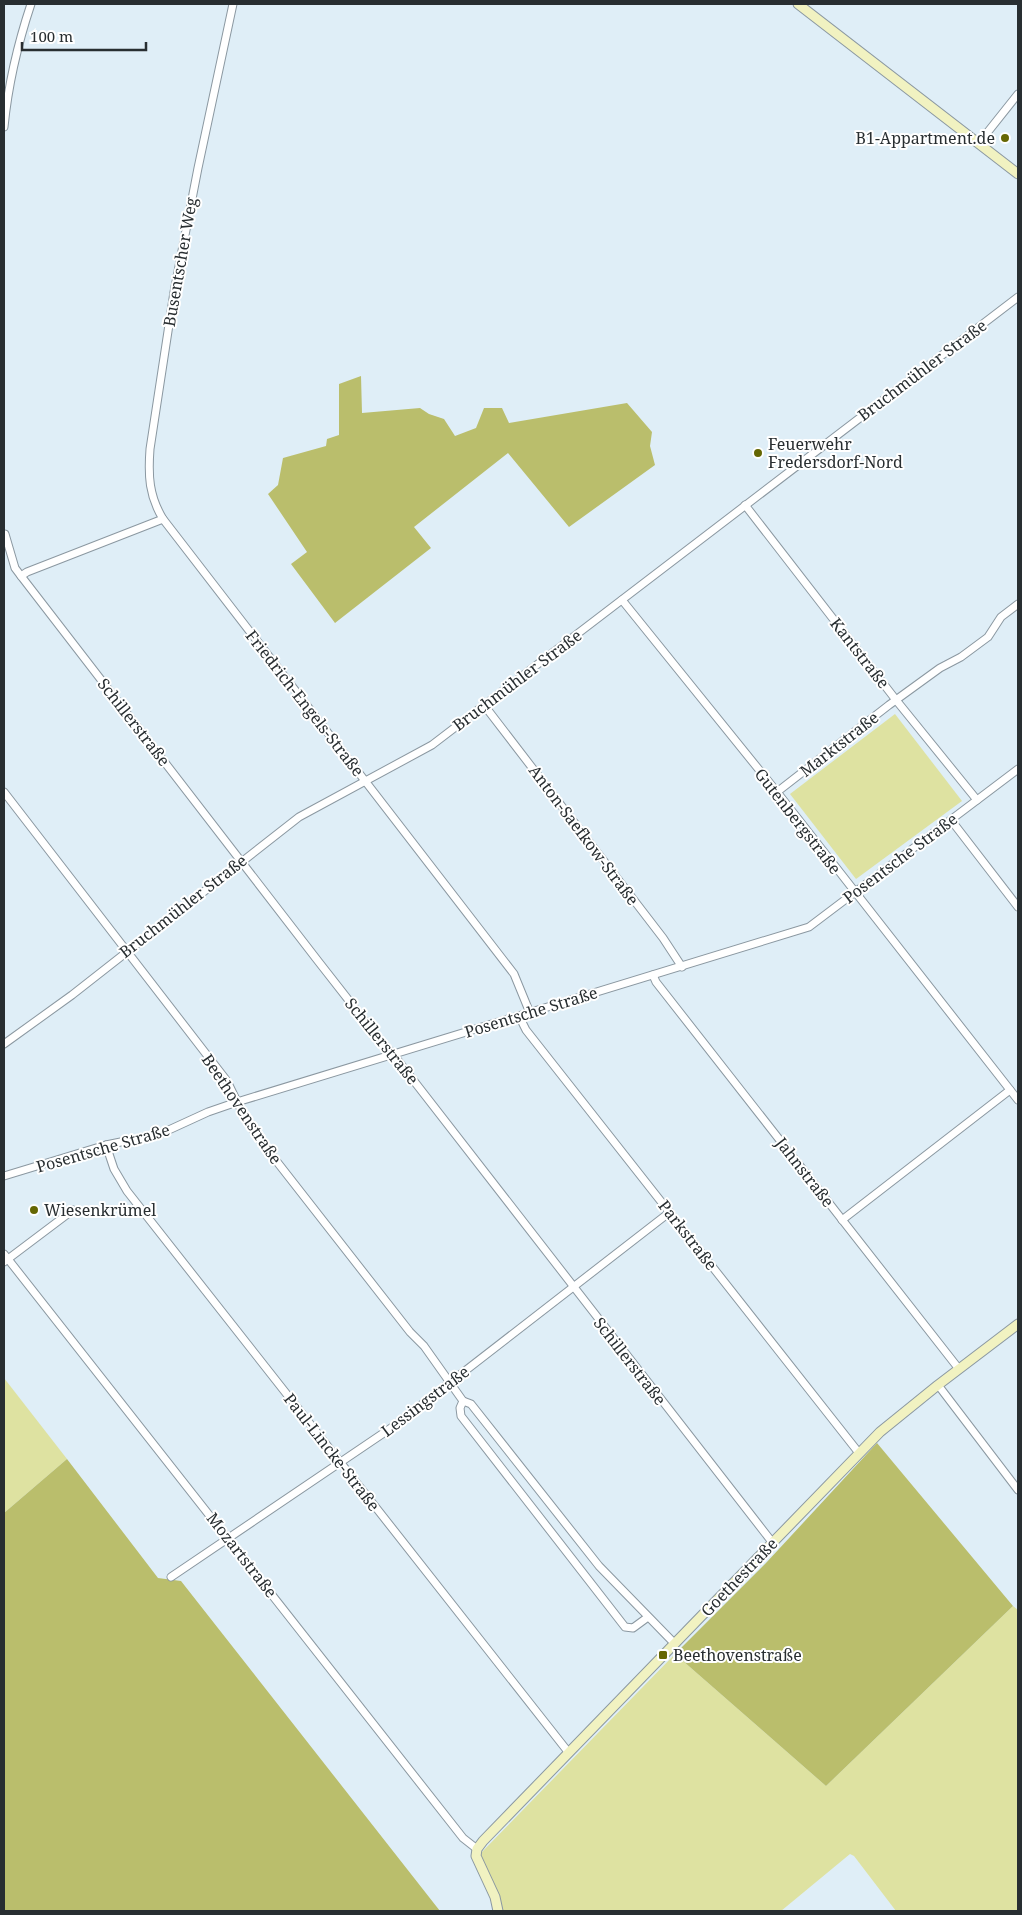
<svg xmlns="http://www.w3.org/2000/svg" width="1022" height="1915" viewBox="0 0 1022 1915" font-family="'Noto Serif',serif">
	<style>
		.green { fill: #dee2a1 }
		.forest { fill: #babe6c }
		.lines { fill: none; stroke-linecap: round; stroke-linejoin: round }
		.street-casing { stroke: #8b98a1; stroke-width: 9 }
		.secondary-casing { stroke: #8b98a1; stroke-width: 11 }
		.street { stroke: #fff; stroke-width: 7 }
		.secondary { stroke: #f1f2c1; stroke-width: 9 }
		.poi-dot { fill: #656703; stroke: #fff; stroke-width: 2 }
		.labels { text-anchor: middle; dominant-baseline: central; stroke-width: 4; stroke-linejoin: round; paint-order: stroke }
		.poi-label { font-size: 16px; fill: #282e31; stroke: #fff; text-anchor: start }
		.street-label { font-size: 16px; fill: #282e31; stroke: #fff }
	</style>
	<rect width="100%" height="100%" fill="#dfeef7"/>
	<g class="green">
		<path d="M895 714 962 801 856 879 790 794Z"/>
		<path d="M4 1378 67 1459 4 1513Z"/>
		<path d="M1013 1606 1018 1610V1911H896L854 1856 850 1854 781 1911H502L497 1891 479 1855 675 1654 826 1786Z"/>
	</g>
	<g class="forest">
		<path d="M361 376 362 413 420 408 429 414 444 419 455 436 476 428 484 408H502L509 423 627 403 652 432 650 446 655 465 569 527 508 453 414 527 431 548 335 623 291 564 307 552 268 494 278 485 283 458 326 446 327 439 339 435V384Z"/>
		<path d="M877 1443 1013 1606 826 1786 675 1654 766 1563Z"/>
		<path d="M67 1459 158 1578 181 1581 440 1911H4V1513Z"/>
	</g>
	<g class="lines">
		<g class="street-casing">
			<g id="street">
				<path d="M233 4 198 168 174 292 150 449C148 476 149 496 163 519L514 974 530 1013"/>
				<path d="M4 127C8 86 18 43 31 4"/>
				<path d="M979 143 1018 94"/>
				<path d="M745 505 896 700 977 800"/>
				<path d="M5 534 15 568 21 576 318 961 379 1039 393 1054 772 1542"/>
				<path d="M21 576 27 572 163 519"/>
				<path d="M622 600 777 792 1018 1100"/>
				<path d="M484 705 663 938 682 967"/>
				<path d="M4 792 227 1081 245 1118 260 1140 410 1332 424 1346 463 1401 471 1404 599 1566 675 1644"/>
				<path d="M777 792 889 705 940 668 961 657 988 637 1001 617 1018 604"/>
				<path d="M951 820 1018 907"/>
				<path d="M653 975 656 982 959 1369"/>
				<path d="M519 1016 526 1030 859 1453"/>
				<path d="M4 1044 72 995 299 817 432 745 1018 297"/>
				<path d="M106 1145 114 1169 127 1191 569 1753"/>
				<path d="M4 1176 106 1145 160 1134 208 1112 237 1102 809 927 1018 769"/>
				<path d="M842 1220 1010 1090"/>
				<path d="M4 1254 463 1838 477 1849"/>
				<path d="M4 1262 73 1210"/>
				<path d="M938 1385 1018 1490"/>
				<path d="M463 1401 460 1408 461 1416 625 1627 633 1628 648 1617"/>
				<path d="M171 1577 394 1426 670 1212"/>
			</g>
		</g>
		<g class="secondary-casing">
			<g id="secondary">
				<path d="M798 4 1018 174"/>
				<path d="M498 1911 495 1897 476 1856 477 1849 483 1841 880 1432 938 1385 1018 1324"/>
			</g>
		</g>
		<use href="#street" class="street"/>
		<use href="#secondary" class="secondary"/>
	</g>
	<g class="poi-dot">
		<circle cx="1005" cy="138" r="5"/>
		<circle cx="758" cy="453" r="5"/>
		<circle cx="34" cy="1210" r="5"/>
		<rect x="658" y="1650" width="10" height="10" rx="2.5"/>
	</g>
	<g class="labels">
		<g class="poi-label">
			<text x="995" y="138" text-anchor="end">B1-Appartment.de</text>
			<text x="768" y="444">Feuerwehr<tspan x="768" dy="18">Fredersdorf-Nord</tspan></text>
			<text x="44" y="1210">Wiesenkrümel</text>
			<text x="673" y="1655">Beethovenstraße</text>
		</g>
		<g class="street-label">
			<text transform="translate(180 262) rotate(-80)">Busentscher Weg</text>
			<text transform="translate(922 370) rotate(-37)">Bruchmühler Straße</text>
			<text transform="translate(860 653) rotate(52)">Kantstraße</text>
			<text transform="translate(517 680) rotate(-37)">Bruchmühler Straße</text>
			<text transform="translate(305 703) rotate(52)">Friedrich-Engels-Straße</text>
			<text transform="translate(134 722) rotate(52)">Schillerstraße</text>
			<text transform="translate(839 744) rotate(-38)">Marktstraße</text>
			<text transform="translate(798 821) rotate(52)">Gutenbergstraße</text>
			<text transform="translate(584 835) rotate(53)">Anton-Saefkow-Straße</text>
			<text transform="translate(900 858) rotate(-37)">Posentsche Straße</text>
			<text transform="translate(183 906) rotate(-38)">Bruchmühler Straße</text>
			<text transform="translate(531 1012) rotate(-17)">Posentsche Straße</text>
			<text transform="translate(382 1041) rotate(51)">Schillerstraße</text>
			<text transform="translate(242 1109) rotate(56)">Beethovenstraße</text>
			<text transform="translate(103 1148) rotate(-16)">Posentsche Straße</text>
			<text transform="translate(805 1172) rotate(52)">Jahnstraße</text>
			<text transform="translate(688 1235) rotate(52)">Parkstraße</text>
			<text transform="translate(630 1361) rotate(52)">Schillerstraße</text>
			<text transform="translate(425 1401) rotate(-37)">Lessingstraße</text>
			<text transform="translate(332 1452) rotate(52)">Paul-Lincke-Straße</text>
			<text transform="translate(242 1555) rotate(52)">Mozartstraße</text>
			<text transform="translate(739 1577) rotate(-46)">Goethestraße</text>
		</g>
	</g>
	<rect width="1022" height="1915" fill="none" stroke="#282e31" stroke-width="10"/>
	<path d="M22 42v8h124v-8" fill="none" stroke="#282e31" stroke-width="2.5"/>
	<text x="30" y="42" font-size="15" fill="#282e31" stroke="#ffffff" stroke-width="4" paint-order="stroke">100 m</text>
</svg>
